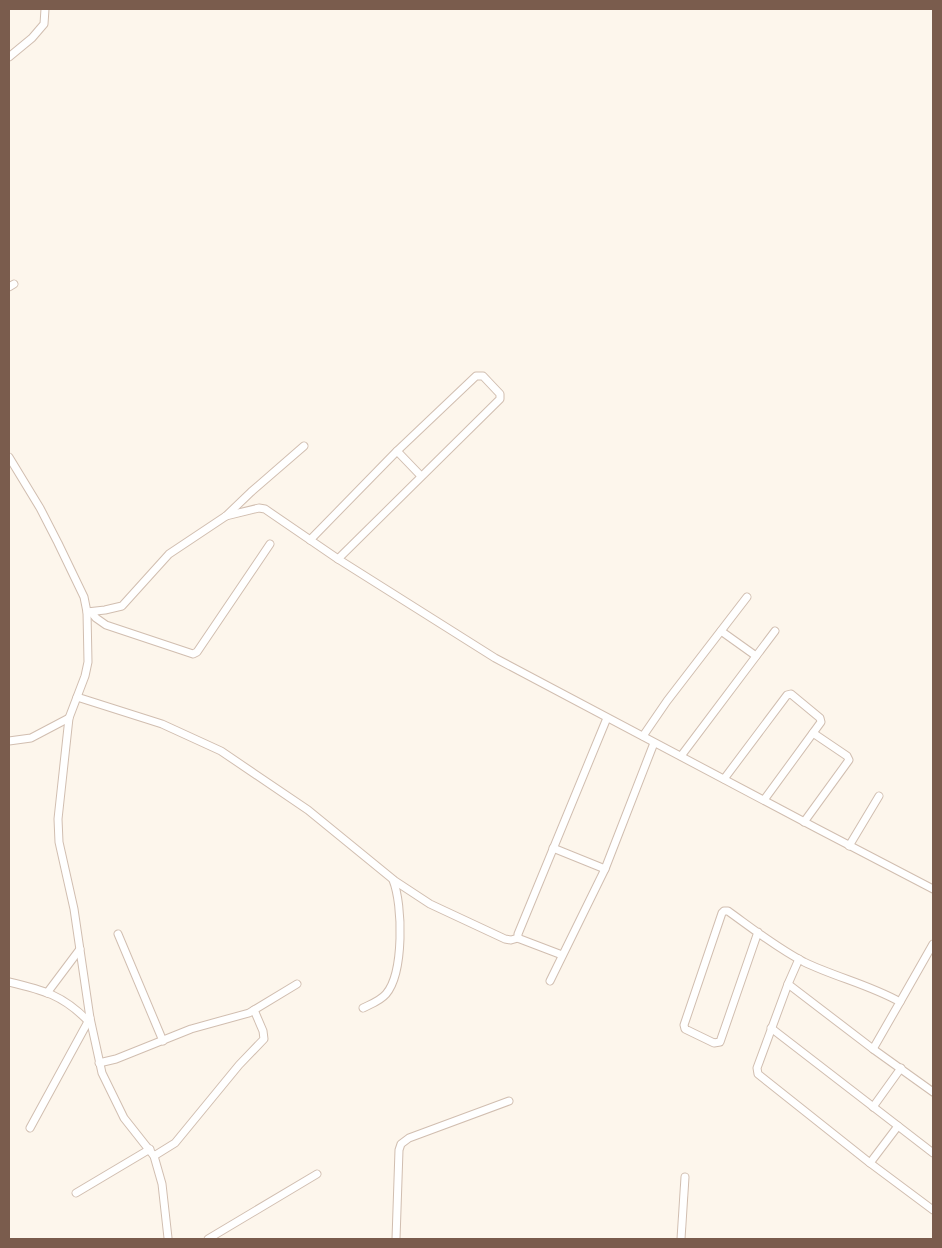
<svg xmlns="http://www.w3.org/2000/svg" width="942" height="1248" viewBox="0 0 942 1248" font-family="Karla,sans-serif">
	<style>
		.lines { fill: none; stroke-linecap: round; stroke-linejoin: round }
		.minor-casing { stroke: #d1beb0; stroke-width: 9 }
		.minor { stroke: #fff; stroke-width: 7 }
	</style>
	<rect width="100%" height="100%" fill="#fdf6ec"/>
	<g class="lines">
		<g class="minor-casing">
			<g id="minor">
				<path d="M9 57 32 38 44 24 45 9"/>
				<path d="M9 287 14 284"/>
				<path d="M397 451 421 476"/>
				<path d="M9 457 40 508 58 543 84 597 87 612 88 662 85 676 69 718 58 819 59 842 74 909 90 1018 102 1073 124 1118 154 1156 162 1184 168 1238"/>
				<path d="M226 516 259 508 265 509 338 559 495 658 816 828 933 889"/>
				<path d="M310 540 397 451 476 376H483L500 394V399L338 559"/>
				<path d="M87 612 105 610 122 606 169 554 226 516 251 492 304 446"/>
				<path d="M91 612 96 618 106 625 193 654 197 652 270 544"/>
				<path d="M721 631 756 656"/>
				<path d="M77 697 162 724 221 751 308 810 395 881 430 904 505 939 511 940 518 938"/>
				<path d="M643 736 667 701 747 597"/>
				<path d="M9 741 31 738 69 718"/>
				<path d="M681 756 775 631"/>
				<path d="M724 779 787 695 791 694 820 718 821 722 764 800"/>
				<path d="M804 822 849 760 847 756 813 733"/>
				<path d="M849 846 879 796"/>
				<path d="M553 848 605 869"/>
				<path d="M758 932 720 1042 714 1043 685 1029 684 1025 722 913 724 911H728C753 929 777 948 804 962 835 977 870 985 900 1002L873 1049"/>
				<path d="M118 934 163 1041"/>
				<path d="M562 955 520 939 518 938V934L607 718"/>
				<path d="M799 959 788 984 757 1068 758 1074 870 1163 933 1210"/>
				<path d="M550 981 605 869 654 743"/>
				<path d="M9 982C43 990 63 995 88 1021"/>
				<path d="M788 984 873 1049 933 1092"/>
				<path d="M47 993 80 949"/>
				<path d="M900 1002 933 944"/>
				<path d="M363 1008C371 1004 380 1001 386 994 404 973 403 905 393 880"/>
				<path d="M771 1028 933 1153"/>
				<path d="M99 1063 116 1059 191 1029 249 1013 297 984"/>
				<path d="M873 1107 901 1068"/>
				<path d="M30 1128 90 1018"/>
				<path d="M154 1156 175 1143 239 1065 264 1039 263 1031 254 1010"/>
				<path d="M870 1163 898 1126"/>
				<path d="M76 1193 150 1149"/>
				<path d="M208 1239 317 1174"/>
				<path d="M396 1239 399 1150 401 1144 409 1138 509 1101"/>
				<path d="M681 1239 685 1177"/>
			</g>
		</g>
		<use href="#minor" class="minor"/>
	</g>
	<rect width="942" height="1248" fill="none" stroke="#7a5c4d" stroke-width="20"/>
</svg>
